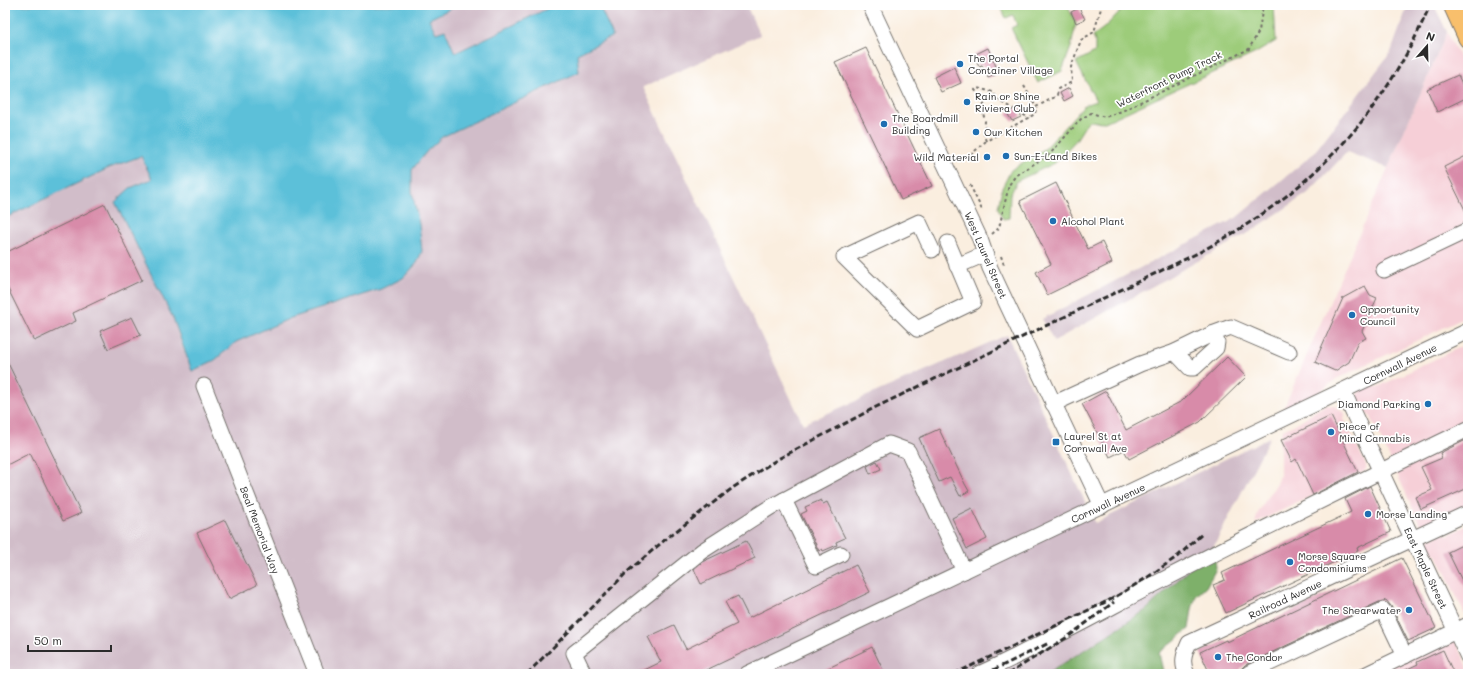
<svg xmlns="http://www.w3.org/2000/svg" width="1473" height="679" viewBox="0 0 1473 679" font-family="Mali,sans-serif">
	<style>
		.built { fill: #f6cfd7 }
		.industrial { fill: #d1bdc9 }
		.green { fill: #9dcc7a; stroke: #647c52 }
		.forest { fill: #7eb06a; stroke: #546e4a }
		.water { fill: #5bc0d9; stroke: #437682 }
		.building { fill: #d88ba9 }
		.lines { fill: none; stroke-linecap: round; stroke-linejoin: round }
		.minor-casing { stroke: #736f6a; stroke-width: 17 }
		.major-casing { stroke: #736f6a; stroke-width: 21 }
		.path { stroke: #736f6a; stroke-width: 2; stroke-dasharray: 3 3; stroke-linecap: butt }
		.minor { stroke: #fff; stroke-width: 15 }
		.major { stroke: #f8bf6c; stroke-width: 19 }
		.rail { stroke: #2b2b2b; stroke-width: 3; stroke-dasharray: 6 3; stroke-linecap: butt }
		.poi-dot { fill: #1f6fb2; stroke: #fff; stroke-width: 1.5 }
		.labels { text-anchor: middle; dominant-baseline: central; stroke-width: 3.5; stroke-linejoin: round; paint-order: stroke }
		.poi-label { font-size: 10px; fill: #2b2b2b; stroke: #fff; text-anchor: start }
		.street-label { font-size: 10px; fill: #2b2b2b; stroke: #fff }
	</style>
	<rect width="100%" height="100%" fill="#fff"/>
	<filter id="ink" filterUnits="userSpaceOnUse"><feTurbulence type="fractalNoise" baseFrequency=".025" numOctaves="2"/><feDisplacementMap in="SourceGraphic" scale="8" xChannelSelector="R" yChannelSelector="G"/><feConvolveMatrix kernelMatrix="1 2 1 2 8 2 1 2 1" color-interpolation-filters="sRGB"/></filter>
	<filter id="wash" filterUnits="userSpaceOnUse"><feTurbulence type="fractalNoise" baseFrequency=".012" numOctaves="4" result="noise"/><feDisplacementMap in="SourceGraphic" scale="16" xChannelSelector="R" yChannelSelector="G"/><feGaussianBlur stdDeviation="0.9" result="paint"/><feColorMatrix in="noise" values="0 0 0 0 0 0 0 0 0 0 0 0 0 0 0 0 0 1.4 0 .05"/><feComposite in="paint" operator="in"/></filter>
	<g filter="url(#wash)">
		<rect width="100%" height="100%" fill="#faeedf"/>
		<g class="built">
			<path d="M1447 32 1468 75V316L1336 379 1313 397 1283 410Z"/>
			<path d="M1468 343V506L1423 526 1420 524 1371 417 1360 409 1356 402 1357 395 1361 389 1370 385 1378 387Z"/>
			<path d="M1325 405 1335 406 1344 412 1345 415 1344 419 1366 465V469L1363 472 1255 523 1258 513 1269 494 1274 488 1280 475V440L1282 430 1294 425Z"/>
			<path d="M1468 525V621L1437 555 1427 551 1425 544 1428 540 1442 533 1448 535Z"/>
			<path d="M1452 633 1468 667V674H1367Z"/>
		</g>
		<g class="industrial">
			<path d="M458 5H555L455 53 445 30 436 33 429 19Z"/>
			<path d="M599 5H746L760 35 643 87 803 424 1007 335 1095 523 1270 437 1214 546 1146 610 1047 674H5V218L109 168 141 156 152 179 130 188 182 346 192 370 215 360 236 342 291 318 381 289 403 278 417 263 422 251 419 224 412 192V170L427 151 442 137 579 72 577 54 613 36Z"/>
			<path d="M1408 5H1434L1447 32 1388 168 1347 152 1308 193 1250 232 1054 341 1042 319 1236 218 1313 154 1391 52Z"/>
		</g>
		<g class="green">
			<path d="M1000 5H1067L1076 23 1071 47 1062 71 1038 83 1011 28 1017 25 1013 15 1006 18Z"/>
			<path d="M1126 5H1274L1276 41 1256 53 1105 122 1088 121 1076 140 1055 163 1017 181 1010 195 1009 218 1003 219 998 208 1002 188 1011 170 1046 148 1084 105 1096 101 1076 62 1095 52V41L1093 36 1105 27Z"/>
		</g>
		<path class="forest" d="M1214 546 1216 569 1206 587 1196 596 1192 609 1189 629 1159 653 1163 671 1169 674H1047L1146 610Z"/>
		<path class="water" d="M5 5H458L429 19 436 33 445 30 455 53 555 5H599L613 36 577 54 579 72 442 137 427 151 412 170V192L419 224 422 251 417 263 403 278 381 289 291 318 236 342 215 360 192 371 173 318 115 202 130 188 152 179 141 156 109 168 5 218Z"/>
		<g id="blocks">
			<g class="building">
				<path d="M1079 8 1085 19 1076 23 1071 12Z"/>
				<path d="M866 48 932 186 901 200 835 62Z"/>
				<path d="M988 48 999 73 988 78 982 65 979 66 974 55Z"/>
				<path d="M954 67 961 83 941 92 934 77Z"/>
				<path d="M1458 75 1468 97 1437 112 1427 89Z"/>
				<path d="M1069 88 1073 96 1064 101 1060 93Z"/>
				<path d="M1020 106 1021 117 1012 121 1007 113Z"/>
				<path d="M1468 155V216L1444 167Z"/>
				<path d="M1056 183 1088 249 1102 242 1112 263 1047 295 1036 272 1051 264 1020 201Z"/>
				<path d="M105 204 142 280 73 313 76 321 34 341 5 283V253Z"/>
				<path d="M1365 286 1370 295 1377 298 1362 331 1366 338 1358 342 1349 362 1335 371 1315 362 1343 298Z"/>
				<path d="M132 317 141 335 108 349 100 331Z"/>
				<path d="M5 357 81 513 63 521 30 453 5 466Z"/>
				<path d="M1227 357 1246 377 1200 422 1129 459 1124 450 1110 457 1082 404 1106 391 1126 430 1182 401Z"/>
				<path d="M1331 416 1358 472 1313 495 1296 459 1292 462 1281 440Z"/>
				<path d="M939 429 965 484 969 491 960 496 950 477 939 482 919 438Z"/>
				<path d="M1468 439V488L1421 509 1416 497 1432 490 1421 467 1442 458 1440 453Z"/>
				<path d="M877 461 881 469 870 474 867 466Z"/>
				<path d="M1370 486 1391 532 1357 548 1358 551 1226 613 1213 585 1225 580 1222 573 1351 512 1345 499Z"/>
				<path d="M821 500 823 504 827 502 845 538 836 542 837 545 823 551 822 549 819 551 801 514 807 511 805 507Z"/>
				<path d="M972 508 987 539 967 549 952 518Z"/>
				<path d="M225 520 257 585 229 599 197 533Z"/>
				<path d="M746 541 755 558 701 584 694 569 702 562Z"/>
				<path d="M1468 542V593L1448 552Z"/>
				<path d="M1402 558 1436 628 1408 641 1391 606 1386 600 1379 602 1245 665 1240 670V674H1210L1200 652 1226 640 1227 642Z"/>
				<path d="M856 565 870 592 698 674H636L661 662 648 637 674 625 686 649 737 624 725 602 738 596 749 618Z"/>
				<path d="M872 647 885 674H816L864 651Z"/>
				<path d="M1443 650 1454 674H1397L1418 664 1417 662Z"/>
			</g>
		</g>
	</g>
	<g filter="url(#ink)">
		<use href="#blocks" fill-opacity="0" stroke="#736f6a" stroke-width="1"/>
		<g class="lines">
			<g class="minor-casing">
				<g id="minor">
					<path d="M870 5 980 239 990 268 1102 506"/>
					<path d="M932 250 919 222 844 257 917 329 973 302 948 243"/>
					<path d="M957 266 985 254"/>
					<path d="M1384 270 1468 230"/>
					<path d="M1175 352 1190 368H1194L1216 348 1217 342 1212 334"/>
					<path d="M204 386 317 674"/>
					<path d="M1343 391 1468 657"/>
					<path d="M1053 404 1140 364 1175 352 1212 334 1231 327 1289 352"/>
					<path d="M784 500 816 566 841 554"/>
					<path d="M584 674 574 653 702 551 769 508 889 444 908 451 964 571"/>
					<path d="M747 674 1468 331"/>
					<path d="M979 674C1038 647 1094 616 1151 586 1256 532 1362 480 1468 429"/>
					<path d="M1187 674C1181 663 1184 654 1189 643L1468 513"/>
					<path d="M1250 674 1249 673 1383 610 1405 656"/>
					<path d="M1367 674 1468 625"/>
				</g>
			</g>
			<g class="major-casing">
				<path id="major" d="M1453 5 1468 38"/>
			</g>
			<g class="path">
				<path d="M1207 6V5"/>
				<path d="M1024 86 1036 107"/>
				<path d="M986 141 984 136 985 121 982 109 985 102 975 90 977 88 993 92 997 99 1029 118"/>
				<path d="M966 159 986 141 1035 114 1036 107 1057 96 1058 89 1072 82 1071 67 1081 40 1094 32 1102 5"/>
				<path d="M970 185 983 212"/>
				<path d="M992 234 999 228 1009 185 1016 175 1050 154 1081 119 1091 113 1105 117 1122 111 1249 49 1259 31 1263 5"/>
				<path d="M1001 256 1004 265"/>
			</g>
			<use href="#minor" class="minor"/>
			<use href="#major" class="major"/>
			<g class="rail">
				<path d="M527 674 626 573 667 538 734 487 778 459 876 407 1198 253C1307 195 1382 119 1430 5"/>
				<path d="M954 674 1112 599 1148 577 1178 556 1203 533"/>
				<path d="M985 674 1049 643"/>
				<path d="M1008 674 1069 636 1114 602"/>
			</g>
		</g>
	</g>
	<g class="poi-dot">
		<circle cx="960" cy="64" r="4"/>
		<circle cx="967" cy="102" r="4"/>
		<circle cx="884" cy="124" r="4"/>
		<circle cx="976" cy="132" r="4"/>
		<circle cx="1006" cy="156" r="4"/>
		<circle cx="987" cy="157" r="4"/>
		<circle cx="1053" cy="221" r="4"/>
		<circle cx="1352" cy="315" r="4"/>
		<circle cx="1428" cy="404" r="4"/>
		<circle cx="1331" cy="432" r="4"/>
		<rect x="1052" y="438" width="8" height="8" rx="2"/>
		<circle cx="1368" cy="514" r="4"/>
		<circle cx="1290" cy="562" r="4"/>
		<circle cx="1409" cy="610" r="4"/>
		<circle cx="1218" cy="657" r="4"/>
	</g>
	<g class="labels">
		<g class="poi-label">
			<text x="968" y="58">The Portal<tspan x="968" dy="12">Container Village</tspan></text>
			<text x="975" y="96">Rain or Shine<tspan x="975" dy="12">Riviera Club</tspan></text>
			<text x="892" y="118">The Boardmill<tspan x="892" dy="12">Building</tspan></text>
			<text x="984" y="132">Our Kitchen</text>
			<text x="1014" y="156">Sun-E-Land Bikes</text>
			<text x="979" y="157" text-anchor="end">Wild Material</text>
			<text x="1061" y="221">Alcohol Plant</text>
			<text x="1360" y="309">Opportunity<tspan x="1360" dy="12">Council</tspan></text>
			<text x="1420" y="404" text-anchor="end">Diamond Parking</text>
			<text x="1339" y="426">Piece of<tspan x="1339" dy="12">Mind Cannabis</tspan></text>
			<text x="1064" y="436">Laurel St at<tspan x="1064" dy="12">Cornwall Ave</tspan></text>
			<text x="1376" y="514">Morse Landing</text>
			<text x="1298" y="556">Morse Square<tspan x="1298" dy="12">Condominiums</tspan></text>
			<text x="1401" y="610" text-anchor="end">The Shearwater</text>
			<text x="1226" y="657">The Condor</text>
		</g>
		<g class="street-label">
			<text transform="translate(1169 79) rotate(-26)">Waterfront Pump Track</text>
			<text transform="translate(986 255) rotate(67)">West Laurel Street</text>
			<text transform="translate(1400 364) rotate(-26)">Cornwall Avenue</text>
			<text transform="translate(1108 503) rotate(-25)">Cornwall Avenue</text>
			<text transform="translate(260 530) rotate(69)">Beal Memorial Way</text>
			<text transform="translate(1426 568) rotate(65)">East Maple Street</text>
			<text transform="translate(1285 599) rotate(-25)">Railroad Avenue</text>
		</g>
	</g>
	<rect width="1473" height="679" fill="none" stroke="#fff" stroke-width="20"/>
	<g transform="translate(1427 46) rotate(20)" stroke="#ffffff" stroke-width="3" paint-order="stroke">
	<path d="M0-3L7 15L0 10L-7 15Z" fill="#2b2b2b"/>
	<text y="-6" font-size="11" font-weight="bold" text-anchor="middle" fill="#2b2b2b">N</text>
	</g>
	<path d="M28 645v6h83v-6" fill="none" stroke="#2b2b2b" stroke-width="2"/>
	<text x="34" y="645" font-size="12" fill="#2b2b2b" stroke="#ffffff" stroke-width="3" paint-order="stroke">50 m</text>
</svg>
